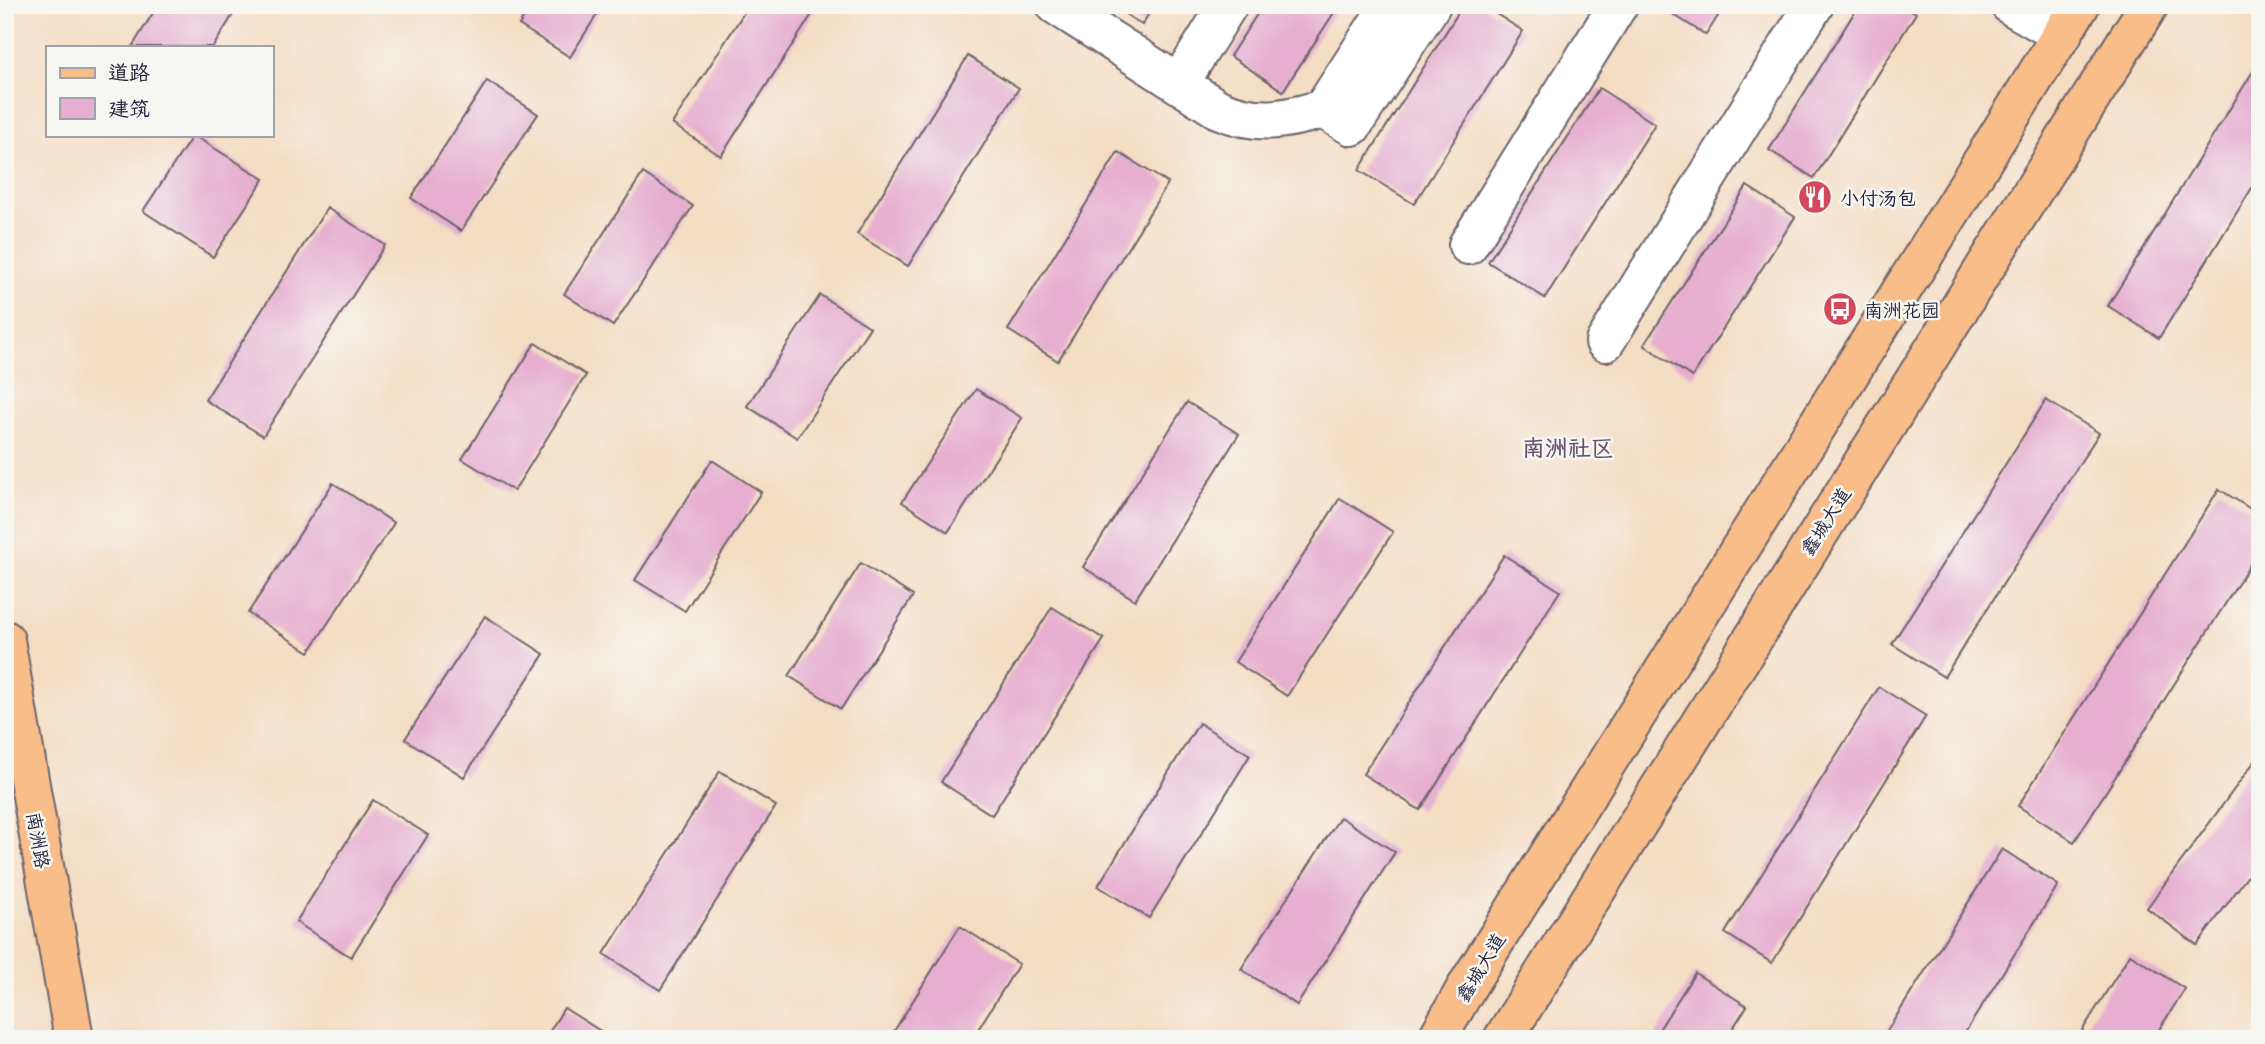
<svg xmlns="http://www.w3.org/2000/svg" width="2265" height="1044" viewBox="0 0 2265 1044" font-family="Mali,'LXGW WenKai TC',sans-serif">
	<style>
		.building { fill: #e6afcf }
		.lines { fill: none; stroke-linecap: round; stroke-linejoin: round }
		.minor-casing { stroke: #6c636b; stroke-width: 42 }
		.major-casing { stroke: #6c636b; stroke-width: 42 }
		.minor { stroke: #fff; stroke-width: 38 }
		.major { stroke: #f8bd89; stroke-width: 38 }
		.labels { text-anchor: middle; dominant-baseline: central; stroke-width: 5; stroke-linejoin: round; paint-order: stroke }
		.poi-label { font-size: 19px; fill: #22223b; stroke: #f6f6f2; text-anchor: start }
		.street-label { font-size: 19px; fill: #22223b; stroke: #f6f6f2 }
		.quarter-label { font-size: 23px; font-weight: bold; fill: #67536f; stroke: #f6f6f2 }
	</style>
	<rect width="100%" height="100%" fill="#f6f6f2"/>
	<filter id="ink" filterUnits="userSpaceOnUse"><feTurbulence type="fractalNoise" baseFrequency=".0143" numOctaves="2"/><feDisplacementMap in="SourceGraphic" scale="14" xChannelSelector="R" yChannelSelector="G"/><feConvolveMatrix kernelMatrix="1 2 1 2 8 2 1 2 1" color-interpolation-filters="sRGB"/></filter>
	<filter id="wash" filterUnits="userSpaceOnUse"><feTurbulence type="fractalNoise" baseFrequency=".00686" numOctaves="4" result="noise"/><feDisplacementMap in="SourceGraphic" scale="28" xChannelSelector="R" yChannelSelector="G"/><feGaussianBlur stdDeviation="1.57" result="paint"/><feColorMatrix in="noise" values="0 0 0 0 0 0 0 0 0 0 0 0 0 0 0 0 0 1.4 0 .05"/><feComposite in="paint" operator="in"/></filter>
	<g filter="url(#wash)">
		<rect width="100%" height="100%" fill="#f4ddc3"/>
		<g id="blocks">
			<g class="building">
				<path d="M158 5H239L213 47H132Z"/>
				<path d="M532 5H603L570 57 519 25Z"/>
				<path d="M749 5H818L721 156 672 124Z"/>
				<path d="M1112 5H1154L1142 25Z"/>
				<path d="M1263 5H1339L1283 91 1230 56Z"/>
				<path d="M1463 5H1482L1523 31 1414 204 1359 170Z"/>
				<path d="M1658 5H1725L1706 35Z"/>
				<path d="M1859 5H1903L1916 13 1814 178 1769 150Z"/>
				<path d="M968 56 1019 88 908 266 857 234Z"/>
				<path d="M2260 60V175L2159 338 2108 306Z"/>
				<path d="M487 81 538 114 461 231 411 198Z"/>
				<path d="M1599 88 1655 124 1545 298 1488 262Z"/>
				<path d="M193 135 264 179 213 257 143 211Z"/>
				<path d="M1118 152 1168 183 1058 361 1008 330Z"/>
				<path d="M643 173 693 206 613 326 564 294Z"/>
				<path d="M1747 186 1795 217 1692 377 1644 345Z"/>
				<path d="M327 208 385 245 263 436 205 400Z"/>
				<path d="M820 295 870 327 797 438 747 406Z"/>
				<path d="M535 343 586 375 514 491 462 459Z"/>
				<path d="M976 389 1022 418 948 532 902 502Z"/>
				<path d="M2046 400 2099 433 1944 677 1892 644Z"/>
				<path d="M1187 402 1239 434 1135 600 1083 567Z"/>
				<path d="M712 460 761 492 685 611 635 580Z"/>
				<path d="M333 483 394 523 309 652 248 613Z"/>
				<path d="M2219 489 2260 515V549L2074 842 2018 806Z"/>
				<path d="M1340 498 1393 532 1287 696 1235 662Z"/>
				<path d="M1504 555 1560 591 1420 810 1363 774Z"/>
				<path d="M861 563 913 596 841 709 789 676Z"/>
				<path d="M1052 607 1104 639 992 815 941 782Z"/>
				<path d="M485 616 544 654 464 777 405 739Z"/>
				<path d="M1879 687 1926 716 1772 963 1725 933Z"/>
				<path d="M1199 723 1250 755 1149 918 1098 886Z"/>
				<path d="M2260 754V859L2197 945 2147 908Z"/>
				<path d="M720 771 776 806 660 990 604 954Z"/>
				<path d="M373 800 428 835 351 957 296 922Z"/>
				<path d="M1340 817 1395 852 1297 1005 1241 969Z"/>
				<path d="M2002 849 2058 885 1961 1039H1882Z"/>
				<path d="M960 926 1019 964 972 1039H889Z"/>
				<path d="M2130 954 2185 989 2153 1039H2077Z"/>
				<path d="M1695 973 1747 1006 1726 1039H1653Z"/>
				<path d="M564 1008 613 1039H545Z"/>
			</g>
		</g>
	</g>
	<g filter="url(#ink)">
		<use href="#blocks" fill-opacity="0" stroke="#6c636b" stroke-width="2"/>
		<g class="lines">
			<g class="minor-casing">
				<g id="minor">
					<path d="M1056 5 1218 109C1257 125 1282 121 1323 109L1352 126 1431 5"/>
					<path d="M2010 5 2062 35"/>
					<path d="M1179 84 1228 5"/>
					<path d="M1323 109 1390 5"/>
					<path d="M1468 245 1618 5"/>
					<path d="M1605 342 1814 5"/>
				</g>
			</g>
			<g class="major-casing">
				<g id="major">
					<path d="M5 640 74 1039"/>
					<path d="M1437 1039 1469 983 2080 5"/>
					<path d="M1503 1039 2149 5"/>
				</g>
			</g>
			<use href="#minor" class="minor"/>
			<use href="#major" class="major"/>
		</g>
	</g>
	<defs>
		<g id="restaurant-disc" transform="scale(1.75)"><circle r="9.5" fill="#d1495b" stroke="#f6f6f2"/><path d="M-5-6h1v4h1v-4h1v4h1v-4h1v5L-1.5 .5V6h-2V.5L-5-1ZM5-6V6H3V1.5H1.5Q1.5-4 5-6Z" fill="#fff"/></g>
		<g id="bus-disc" transform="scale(1.75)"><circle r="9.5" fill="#d1495b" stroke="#f6f6f2"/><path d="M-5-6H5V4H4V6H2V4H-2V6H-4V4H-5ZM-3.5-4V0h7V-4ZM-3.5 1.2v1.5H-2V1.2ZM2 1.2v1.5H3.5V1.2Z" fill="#fff"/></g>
	</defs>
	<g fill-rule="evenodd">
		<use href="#restaurant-disc" x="1815" y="197"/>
		<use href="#bus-disc" x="1840" y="309"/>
	</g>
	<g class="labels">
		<g class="poi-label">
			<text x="1840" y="197">小付汤包</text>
			<text x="1864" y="309">南洲花园</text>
		</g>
		<g class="street-label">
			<text transform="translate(1825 521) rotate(-58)">鑫城大道</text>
			<text transform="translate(39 840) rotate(80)">南洲路</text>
			<text transform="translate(1480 967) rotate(-59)">鑫城大道</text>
		</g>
		<g class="quarter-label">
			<text x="1568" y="447">南洲社区</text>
		</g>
	</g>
	<rect width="2265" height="1044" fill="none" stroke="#f6f6f2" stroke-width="28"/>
	<rect x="46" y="46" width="228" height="91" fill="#f6f6f2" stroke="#a1a1a9" stroke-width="2"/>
	<rect x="60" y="68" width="35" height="10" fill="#f8bd89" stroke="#a1a1a9" stroke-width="2"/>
	<text x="108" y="80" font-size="21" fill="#22223b">道路</text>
	<rect x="60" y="98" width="35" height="21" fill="#e6afcf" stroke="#a1a1a9" stroke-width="2"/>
	<text x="108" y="116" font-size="21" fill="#22223b">建筑</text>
</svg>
